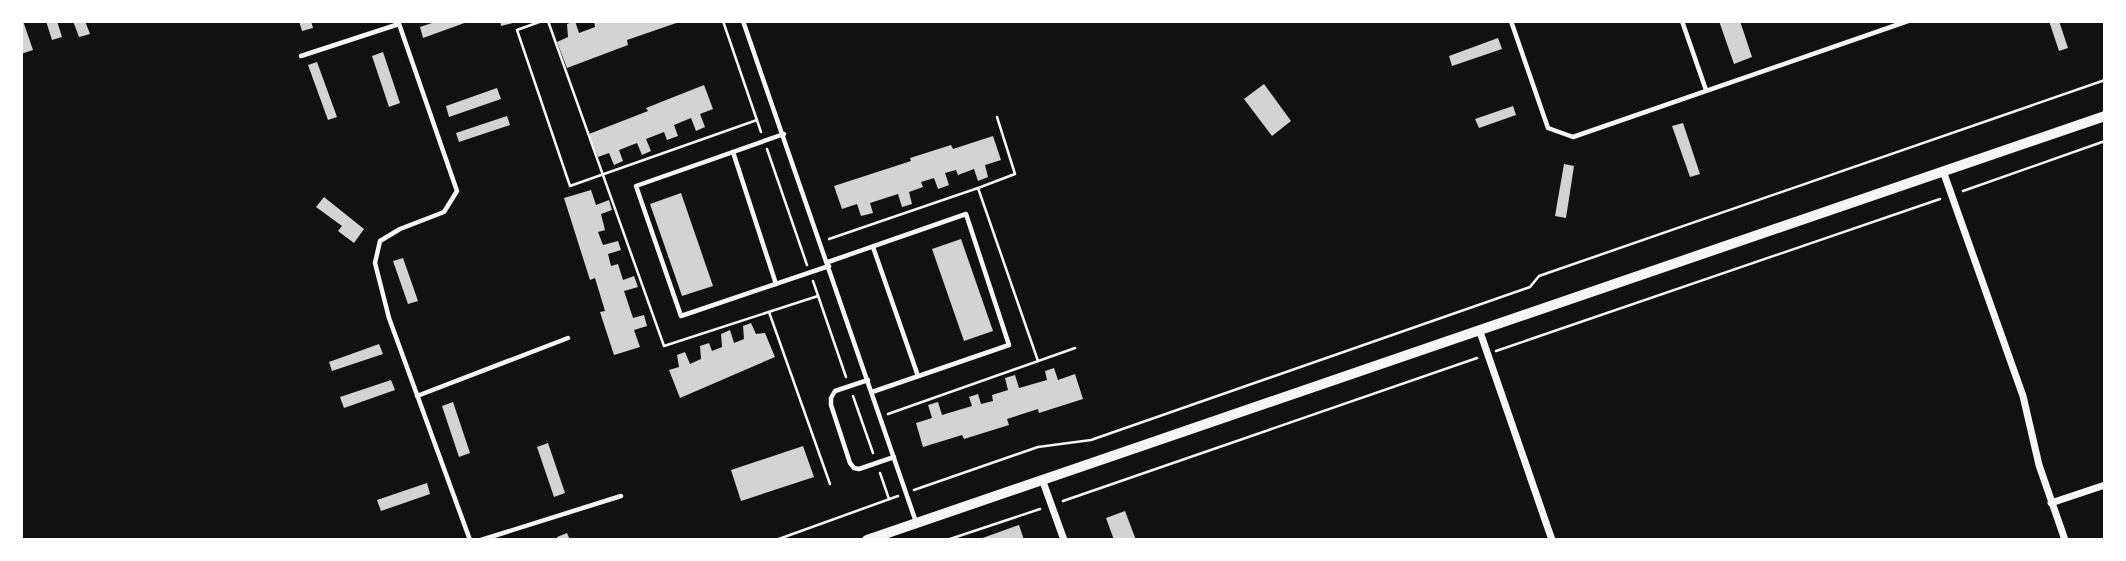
<svg xmlns="http://www.w3.org/2000/svg" width="2126" height="561" viewBox="0 0 2126 561" font-family="'Zilla Slab',serif">
	<style>
		.building { fill: #d3d3d3 }
		.lines { fill: none; stroke-linecap: round; stroke-linejoin: round }
		.path { stroke: #f5f5f5; stroke-width: 2.5 }
		.service { stroke: #f5f5f5; stroke-width: 4.5 }
		.minor { stroke: #f5f5f5; stroke-width: 7 }
		.tertiary { stroke: #f5f5f5; stroke-width: 10 }
	</style>
	<rect width="100%" height="100%" fill="#111"/>
	<g class="building">
		<path d="M21 21H23L33 50 21 54Z"/>
		<path d="M46 21H57L62 37 52 40Z"/>
		<path d="M73 21H85L90 34 79 37Z"/>
		<path d="M299 21H311L313 28 302 31Z"/>
		<path d="M438 21H470L423 38 420 27Z"/>
		<path d="M500 21H517V22L501 26Z"/>
		<path d="M575 21 579 33 595 27 594 21H682L627 40 628 45 567 68 557 42 568 37 567 24Z"/>
		<path d="M1719 21H1740L1752 57 1734 64Z"/>
		<path d="M2049 21H2059L2068 48 2059 51Z"/>
		<path d="M1498 38 1502 49 1452 66 1449 56Z"/>
		<path d="M383 52 400 103 389 107 372 56Z"/>
		<path d="M317 62 337 117 328 120 308 65Z"/>
		<path d="M1264 84 1291 121 1272 136 1244 99Z"/>
		<path d="M704 85 713 109 700 114 705 127 696 131 691 118 674 125 678 136 667 140 664 132 646 139 651 151 642 155 637 143 619 150 623 161 614 165 609 153 598 157 589 134 648 111 646 108Z"/>
		<path d="M497 88 501 99 449 117 446 106Z"/>
		<path d="M1513 106 1516 115 1479 128 1475 119Z"/>
		<path d="M507 116 510 125 459 142 456 133Z"/>
		<path d="M1683 123 1700 174 1690 177 1672 126Z"/>
		<path d="M993 136 1001 160 985 165 988 177 978 181 974 169 958 175 956 170 945 173 949 185 938 189 934 178 921 182 923 187 909 192 912 204 902 207 898 194 870 203 873 213 861 216 857 204 842 209 834 186 911 161 910 158 951 145 953 149Z"/>
		<path d="M1564 164 1574 166 1566 218 1555 216Z"/>
		<path d="M591 190 596 205 609 200 612 210 601 214 605 230 598 232 603 245 618 241 621 250 608 254 611 266 618 264 623 280 634 276 638 287 624 291 633 318 644 315 647 326 634 330 640 347 614 355 600 312 605 311 595 278 590 280 564 198Z"/>
		<path d="M681 193 713 286 682 296 650 204Z"/>
		<path d="M324 197 364 229 354 243 338 231 342 226 316 207Z"/>
		<path d="M961 239 993 331 964 341 932 249Z"/>
		<path d="M403 258 418 301 408 304 393 261Z"/>
		<path d="M751 323 756 334 765 333 775 357 680 398 669 370 679 367 677 355 685 352 690 364 701 359 700 346 709 343 712 351 722 347 721 334 730 330 734 343 744 339 743 326Z"/>
		<path d="M379 344 383 354 332 371 329 362Z"/>
		<path d="M1054 368 1058 380 1075 374 1083 399 1039 413 1038 409 1007 419 1009 425 964 439 962 435 923 447 916 423 932 418 928 405 938 402 942 415 972 406 969 397 978 394 981 404 993 401 992 395 1008 390 1005 378 1015 375 1019 388 1047 380 1045 371Z"/>
		<path d="M391 380 395 390 344 408 340 397Z"/>
		<path d="M453 402 470 453 459 457 442 406Z"/>
		<path d="M548 443 565 493 554 497 537 447Z"/>
		<path d="M803 446 814 477 741 501 731 470Z"/>
		<path d="M427 483 430 494 381 511 377 500Z"/>
		<path d="M1125 511 1136 540H1114L1106 518Z"/>
		<path d="M1019 525 1024 540H977Z"/>
		<path d="M567 533 570 540H558L557 537Z"/>
	</g>
	<g class="lines">
		<g class="path">
			<path d="M542 21 517 30 570 186 757 120"/>
			<path d="M548 21 664 346 818 296"/>
			<path d="M723 21 761 132"/>
			<path d="M997 117 1015 174 978 188 1038 361"/>
			<path d="M767 149 807 265"/>
			<path d="M1963 191 2105 141"/>
			<path d="M829 239 978 188"/>
			<path d="M813 281 846 377"/>
			<path d="M769 312 830 484"/>
			<path d="M1496 351 1940 199"/>
			<path d="M853 396 873 453"/>
			<path d="M888 414 1075 348"/>
			<path d="M880 473 889 499"/>
			<path d="M914 490 1038 447 1091 440 1530 287 1539 276 2105 80"/>
			<path d="M1063 501 1477 358"/>
			<path d="M776 540 898 496"/>
			<path d="M947 540 1040 509"/>
		</g>
		<g class="service">
			<path d="M398 21 457 191 444 212 400 229 380 241 375 263 389 318 470 540"/>
			<path d="M743 21 916 522"/>
			<path d="M1511 21 1548 128 1573 137 1908 21"/>
			<path d="M1682 21 1706 90"/>
			<path d="M301 56 399 24"/>
			<path d="M784 134 636 186 681 316 829 266"/>
			<path d="M733 152 776 284"/>
			<path d="M873 247 918 376"/>
			<path d="M828 262 966 214 1009 345 872 392"/>
			<path d="M868 380 835 391 831 398V405L850 463 854 468 859 469 894 457"/>
			<path d="M417 396 568 338"/>
			<path d="M481 540 621 496"/>
		</g>
		<g class="minor">
			<path d="M1943 171 2023 396 2039 465 2065 540"/>
			<path d="M1479 329 1552 540"/>
			<path d="M1042 479 1064 540"/>
			<path d="M2051 503 2105 485"/>
		</g>
		<path class="tertiary" d="M867 540 2105 116"/>
	</g>
	<rect width="2126" height="561" fill="none" stroke="#ffffff" stroke-width="46"/>
</svg>
